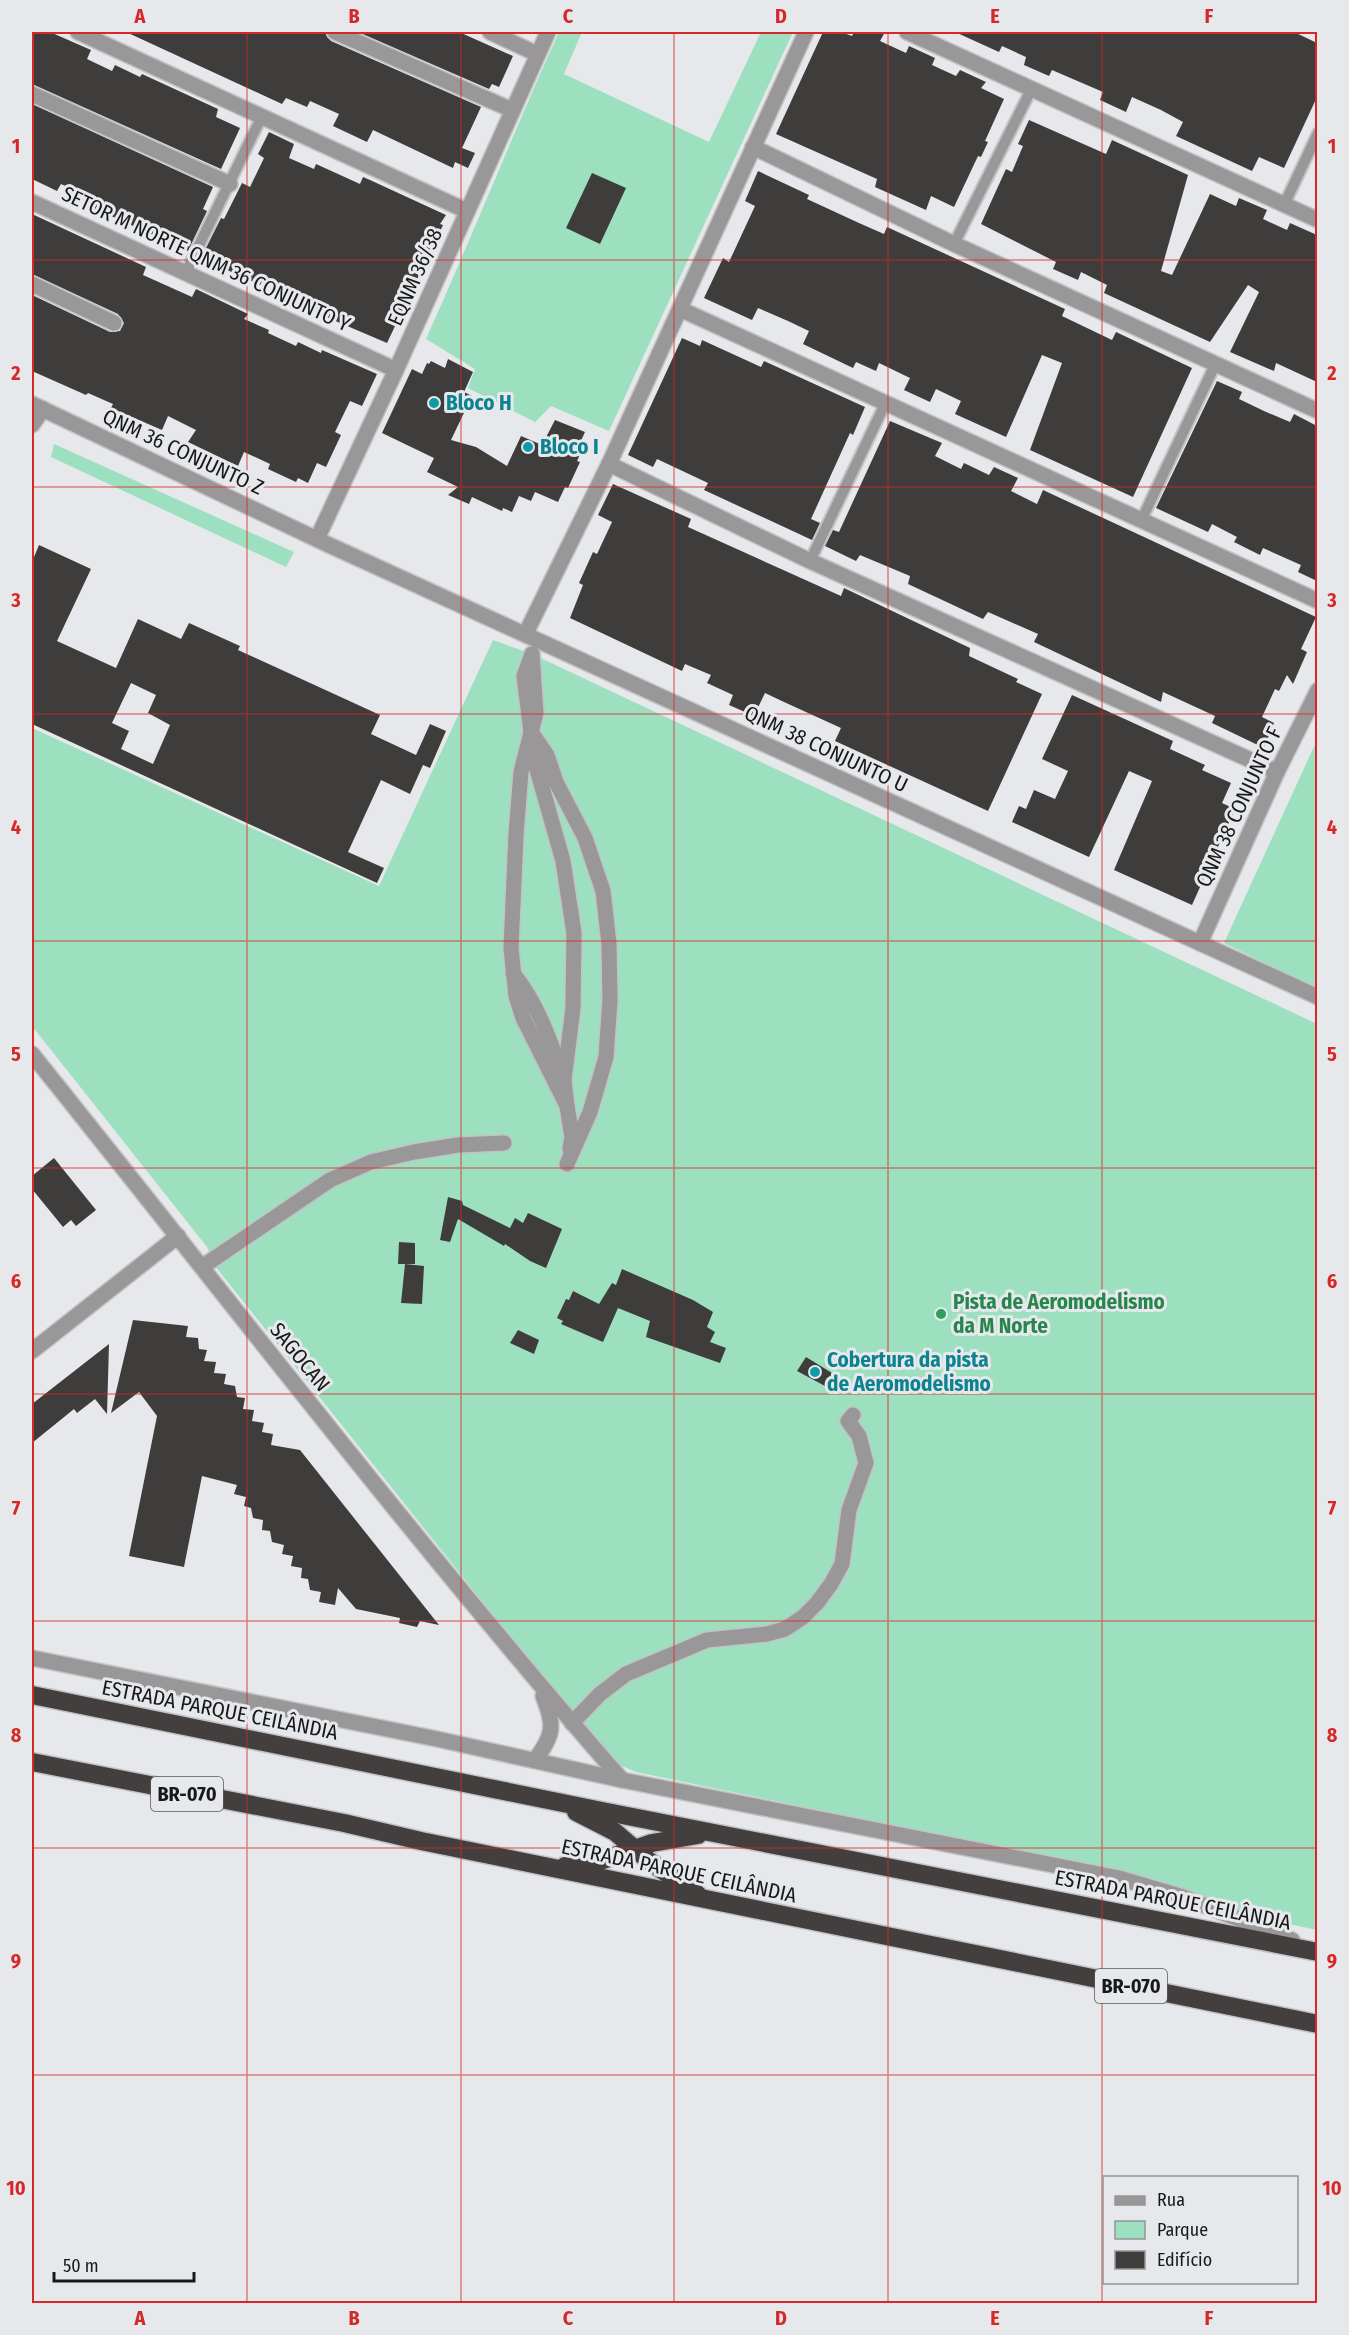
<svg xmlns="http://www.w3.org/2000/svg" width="1349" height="2335" viewBox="0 0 1349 2335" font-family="'Fira Sans Condensed',sans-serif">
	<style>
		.green { fill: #9de0c0 }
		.building { fill: #3f3d3b; fill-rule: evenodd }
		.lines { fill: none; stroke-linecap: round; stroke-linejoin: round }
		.pedestrian-casing { stroke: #c1c3c5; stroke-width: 14 }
		.minor-casing { stroke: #c1c3c5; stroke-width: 18 }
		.tertiary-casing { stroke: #c1c3c5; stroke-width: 18 }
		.motorway-casing { stroke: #c1c3c5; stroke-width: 21 }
		.pedestrian { stroke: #999797; stroke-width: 10 }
		.minor { stroke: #999797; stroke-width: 15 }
		.tertiary { stroke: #999797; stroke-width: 15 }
		.motorway { stroke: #433f3e; stroke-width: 18 }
		.grid { fill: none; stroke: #d62828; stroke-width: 1.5; stroke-opacity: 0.55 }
		.culture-dot { fill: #0f9aa8; stroke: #e6e8eb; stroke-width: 2 }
		.leisure-dot { fill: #2e9e5b; stroke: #e6e8eb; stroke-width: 2 }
		.labels { text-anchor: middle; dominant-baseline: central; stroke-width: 6; stroke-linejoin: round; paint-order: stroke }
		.shield { fill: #e6e8eb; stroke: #565759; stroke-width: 1.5 }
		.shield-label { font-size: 20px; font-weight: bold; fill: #18191a }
		.street-label { font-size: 21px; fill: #18191a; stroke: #e6e8eb }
		.culture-label { font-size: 21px; font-weight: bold; fill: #0d838f; stroke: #e6e8eb; text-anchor: start }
		.leisure-label { font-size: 21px; font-weight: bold; fill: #27864d; stroke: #e6e8eb; text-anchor: start }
		.neatline { fill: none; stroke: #d62828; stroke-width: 2 }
		.grid-label { font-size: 20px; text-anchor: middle; font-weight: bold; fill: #d62828 }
	</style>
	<rect width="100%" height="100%" fill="#e6e8eb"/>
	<g class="green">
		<path d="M559 32H582L564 74 709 142 761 32H793L609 431 551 406 535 422 468 388 475 369 426 339C472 237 513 133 559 32Z"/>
		<path d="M54 444 294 552 286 567 51 457Z"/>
		<path d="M493 640 532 654 1317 1024V1930L1246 1915 1161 1881 636 1772 615 1763 576 1719 215 1266 207 1247 32 1026V728L379 886Z"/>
		<path d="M1317 740 1318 985 1316 988 1224 943Z"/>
	</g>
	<g class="building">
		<path d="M32 32H50L91 50 87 59 112 71 115 65 140 77 142 74 218 109 216 117 240 128 221 169 32 84Z"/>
		<path d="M126 32H325L327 37 331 41 481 107 462 148 475 153 468 168 455 162 453 168 373 130 367 142 333 126 339 114 310 101 307 107 286 98 282 104Z"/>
		<path d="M358 32H459L513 56 499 87 492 84 489 89Z"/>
		<path d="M823 32H841L852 36 854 32H885L880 41 906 53 909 46 935 58 932 65 956 76 960 70 986 82 981 88 1004 99 985 141 988 142 981 157 978 156 954 207 931 196 926 210 875 187 877 179 776 134Z"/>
		<path d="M955 32H1294L1317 43V97L1284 168 1259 157 1252 171 1176 136 1183 122 1161 110 1132 97 1126 112 1100 100 1103 92 1052 70 1049 76 1024 65 1026 57 1002 46 999 52Z"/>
		<path d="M32 104 213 187 203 209 207 211 188 251 83 203 87 196 61 184 57 191 32 179Z"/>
		<path d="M1029 120 1106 154 1112 140 1188 175 1161 271 1172 275 1210 194 1236 206 1239 198 1267 210 1263 219 1287 230 1290 223 1317 235V382L1276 363 1274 371 1230 352 1259 292 1248 285 1210 342 1104 293 1107 285 1081 272 1078 280 1053 269 1056 262 981 224 1006 169 1012 172 1023 146 1018 144Z"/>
		<path d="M269 132 294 144 289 158 314 169 316 164 360 184 363 177 370 180 446 215 440 224 443 225 387 343 284 299 289 290 264 278 260 285 201 258 221 218 224 219 242 183 250 187 264 158 258 154Z"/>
		<path d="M758 171 809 195 807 199 859 223 884 234 887 227 1065 309 1062 316 1112 340 1116 332 1192 368 1133 497 1030 450 1062 363 1042 355 1006 437 955 414 961 401 936 389 930 402 904 390 910 378 879 363 876 371 856 362 853 368 803 344 809 331 788 321 758 308 752 320 704 298 723 258 729 262 755 206 745 201Z"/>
		<path d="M592 173 626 188 600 244 566 228Z"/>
		<path d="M32 214 146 267 143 275 192 297 196 289 248 314 244 319 269 330 268 333 296 346 298 342 321 353 322 350 377 374 362 406 350 401 335 432 341 435 326 467 317 463 308 483 298 478 296 482 268 469 270 464 244 452 238 466 188 442 196 430 168 416 162 430 111 408 113 404 88 393 86 395 32 371V295L110 332 120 331 124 323 118 314 32 274Z"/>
		<path d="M682 338 700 346 702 340 761 367 764 361 865 407 853 435 850 433 811 519 820 523 812 540 704 490 708 483 657 459 653 467 628 455Z"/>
		<path d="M448 359 473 372 464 392 472 396 451 440 476 447 507 466 521 436 542 445 555 420 585 432 579 445 583 448 577 461 580 462 568 488 565 487 558 502 535 492 531 501 519 496 512 512 503 508 502 511 472 497 469 504 448 495 458 487 427 472 434 458 382 433 412 369 422 374 427 363 429 364 431 361 445 368Z"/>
		<path d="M1217 381 1242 392 1239 399 1264 411 1290 422 1294 414 1317 426V581L1298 572 1301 565 1263 548 1260 555 1234 542 1237 537 1212 524 1208 532 1156 508Z"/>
		<path d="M890 421 942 443 935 456 961 469 964 463 989 475 994 467 1018 478 1011 491 1037 504 1043 490 1316 617 1301 649 1307 652 1293 684 1287 675 1279 691 1275 689 1262 717 1274 723 1264 748 1212 723 1215 716 1163 692 1161 702 1034 642 1038 634 988 612 983 619 908 584 910 576 860 555 856 561 825 546 833 530 839 532Z"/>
		<path d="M613 484 691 519 688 527 781 569 841 596 844 588 970 648 969 656 1018 679 1016 682 1042 694 988 811 835 741 841 728 784 702 765 693 754 716 729 705 733 695 707 683 711 675 685 664 682 671 570 618 583 585 579 583 593 552 597 554 612 522 598 515Z"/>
		<path d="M39 545 91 569 57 641 116 668 138 619 181 639 189 623 240 646 238 650 380 715 371 734 416 755 430 724 446 731 430 768 423 765 410 794 381 780 348 852 384 868 377 883 32 724V562ZM131 683 156 695 148 713 170 725 153 764 121 749 129 731 112 723Z"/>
		<path d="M1072 695 1173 741 1170 749 1205 765 1202 770 1231 783 1222 803 1235 809 1192 905 1114 870 1152 781 1129 771 1089 857 1012 822 1019 806 1026 809 1034 790 1055 799 1068 771 1042 759Z"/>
		<path d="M54 1158 96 1210 76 1226 71 1220 63 1227 32 1189V1176Z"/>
		<path d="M448 1197 462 1201 463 1205 510 1228 515 1218 523 1223 528 1213 562 1229 546 1268 530 1261 505 1244 504 1246 458 1219 450 1242 440 1240Z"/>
		<path d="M399 1242 415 1243V1264H398Z"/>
		<path d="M405 1264 424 1266 422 1304 401 1303Z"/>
		<path d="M622 1269 693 1300 713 1312 707 1327 715 1332 710 1342 726 1348 720 1363 646 1337 650 1321 618 1308 603 1342 561 1324 563 1321 557 1318 566 1299 569 1300 573 1291 599 1304 612 1283 616 1285Z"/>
		<path d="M133 1320 188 1326 186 1337 198 1338 199 1349 207 1350 204 1361 216 1362 214 1373 226 1374 224 1384 235 1386 237 1397 245 1398 243 1409 254 1410 252 1421 264 1423 262 1432 273 1434 271 1445 300 1450 439 1625 420 1621 417 1627 399 1623 400 1618 356 1609 338 1588 335 1605 319 1602 321 1592 310 1590 308 1579 301 1578 302 1568 291 1566 293 1556 282 1554 284 1545 272 1542 270 1531 262 1530 263 1520 253 1518 251 1508 244 1506 246 1497 234 1494 237 1485 202 1476 184 1567 129 1556 157 1416 139 1392 111 1413Z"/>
		<path d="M518 1330 539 1340 534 1354 510 1343Z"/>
		<path d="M109 1344 107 1414 95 1399 77 1413 74 1409 32 1443V1404Z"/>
		<path d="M806 1357 832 1373 825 1386 797 1371Z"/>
	</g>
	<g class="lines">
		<g class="pedestrian-casing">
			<g id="pedestrian">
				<path d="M1284 205 1318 133"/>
				<path d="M954 244 1031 90"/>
				<path d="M186 272 262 116"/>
				<path d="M1141 521 1215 365"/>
				<path d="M810 561 885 404"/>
			</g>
		</g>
		<g class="minor-casing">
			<g id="minor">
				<path d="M78 32 467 211"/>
				<path d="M335 32 512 110"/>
				<path d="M490 32 537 54"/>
				<path d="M907 32 1318 220"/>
				<path d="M32 94 230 184"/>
				<path d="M753 147 954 244 1318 411"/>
				<path d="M32 202 396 370"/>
				<path d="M32 284 114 323"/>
				<path d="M680 309 1318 601"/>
				<path d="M32 425 43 409"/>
				<path d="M609 464 810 561 1277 772"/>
				<path d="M317 539 396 370 548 32"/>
				<path d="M526 633 609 464 806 32"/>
				<path d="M531 732 524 676 532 654 536 713 521 772 516 835 511 948 516 996 523 1018 567 1106 572 1137 570 1149"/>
				<path d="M1200 943 1277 772 1318 690"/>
				<path d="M513 973C537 1003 550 1039 562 1075"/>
				<path d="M567 1106 564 1080 573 1008 574 933 563 861 534 759 531 732 547 755 556 782 585 838 603 891 609 944 610 1000 606 1057 590 1112 567 1164"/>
				<path d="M202 1267 330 1180 371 1162 414 1152 458 1145 504 1143"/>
				<path d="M32 1351 178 1236"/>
				<path d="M572 1723 600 1694 626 1674 707 1640 767 1634 785 1629 803 1617 817 1603 831 1584 842 1564 849 1510 866 1463 859 1436 848 1421 853 1415"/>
			</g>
		</g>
		<g class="tertiary-casing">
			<g id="tertiary">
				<path d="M32 404 329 545 1318 997"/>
				<path d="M32 1054C227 1297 417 1545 622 1780"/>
				<path d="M32 1658 437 1739 622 1780 1119 1878 1183 1897 1292 1940"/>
				<path d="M535 1760C554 1735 555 1725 543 1696"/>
			</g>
		</g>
		<g class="motorway-casing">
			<g id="motorway">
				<path d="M32 1695 607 1812 1318 1952"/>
				<path d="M32 1762 344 1823 421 1841 1318 2024"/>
				<path d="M576 1812 615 1832 649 1861 697 1894"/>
				<path d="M565 1866 600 1861 652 1843 698 1835"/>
			</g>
		</g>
		<use href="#pedestrian" class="pedestrian"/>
		<use href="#minor" class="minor"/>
		<use href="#tertiary" class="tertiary"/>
		<use href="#motorway" class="motorway"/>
	</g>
	<path class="grid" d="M247 32V2304M461 32V2304M674 32V2304M888 32V2304M1102 32V2304M32 260H1318M32 487H1318M32 714H1318M32 941H1318M32 1168H1318M32 1394H1318M32 1621H1318M32 1848H1318M32 2075H1318"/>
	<g class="culture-dot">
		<circle cx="434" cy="403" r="6"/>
		<circle cx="528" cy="447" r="6"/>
		<circle cx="815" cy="1372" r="6"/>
	</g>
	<circle class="leisure-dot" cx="941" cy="1314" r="6"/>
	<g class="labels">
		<g class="shield">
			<rect x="151" y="1777" width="72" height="34" rx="4.5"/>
			<rect x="1095" y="1969" width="72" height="34" rx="4.5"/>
		</g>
		<g class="shield-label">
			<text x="187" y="1794">BR-070</text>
			<text x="1131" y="1986">BR-070</text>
		</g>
		<g class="street-label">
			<text transform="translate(206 259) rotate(25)">SETOR M NORTE QNM 36 CONJUNTO Y</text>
			<text transform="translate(415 277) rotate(-66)">EQNM 36/38</text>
			<text transform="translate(183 452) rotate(25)">QNM 36 CONJUNTO Z</text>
			<text transform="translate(826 749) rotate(25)">QNM 38 CONJUNTO U</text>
			<text transform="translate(1239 807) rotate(-65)">QNM 38 CONJUNTO F</text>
			<text transform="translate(300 1357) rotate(51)">SAGOCAN</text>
			<text transform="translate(220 1710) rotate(11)">ESTRADA PARQUE CEILÂNDIA</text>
			<text transform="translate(679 1871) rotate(12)">ESTRADA PARQUE CEILÂNDIA</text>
			<text transform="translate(1173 1900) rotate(11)">ESTRADA PARQUE CEILÂNDIA</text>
		</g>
		<g class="culture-label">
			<text x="446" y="403">Bloco H</text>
			<text x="540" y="447">Bloco I</text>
			<text x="827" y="1360">Cobertura da pista<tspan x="827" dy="24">de Aeromodelismo</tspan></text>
		</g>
		<g class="leisure-label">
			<text x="953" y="1302">Pista de Aeromodelismo<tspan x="953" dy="24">da M Norte</tspan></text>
		</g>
	</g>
	<rect width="1349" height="2335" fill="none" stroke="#e6e8eb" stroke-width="66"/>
	<rect x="1103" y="2176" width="195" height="108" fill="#e6e8eb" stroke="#949597" stroke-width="1.5"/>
	<rect x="1115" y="2196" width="30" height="9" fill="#999797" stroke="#949597" stroke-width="1.5"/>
	<text x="1157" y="2206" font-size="18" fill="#18191a">Rua</text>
	<rect x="1115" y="2221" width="30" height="18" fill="#9de0c0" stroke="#949597" stroke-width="1.5"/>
	<text x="1157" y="2236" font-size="18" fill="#18191a">Parque</text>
	<rect x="1115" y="2251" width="30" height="18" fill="#3f3d3b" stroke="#949597" stroke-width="1.5"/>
	<text x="1157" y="2266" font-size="18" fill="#18191a">Edifício</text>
	<path d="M54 2272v9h140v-9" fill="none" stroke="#18191a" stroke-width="3"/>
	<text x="63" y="2272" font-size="18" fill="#18191a" stroke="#e6e8eb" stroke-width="4.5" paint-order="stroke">50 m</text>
	<rect x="33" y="33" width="1283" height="2269" class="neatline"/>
	<g class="grid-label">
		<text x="140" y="23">A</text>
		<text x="354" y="23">B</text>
		<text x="568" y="23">C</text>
		<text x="781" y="23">D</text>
		<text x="995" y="23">E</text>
		<text x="1209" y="23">F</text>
		<text x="16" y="153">1</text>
		<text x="1332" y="153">1</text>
		<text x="16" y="380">2</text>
		<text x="1332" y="380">2</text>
		<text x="16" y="607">3</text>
		<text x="1332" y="607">3</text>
		<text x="16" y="834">4</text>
		<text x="1332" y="834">4</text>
		<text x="16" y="1061">5</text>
		<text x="1332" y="1061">5</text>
		<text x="16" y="1288">6</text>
		<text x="1332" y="1288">6</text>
		<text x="16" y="1515">7</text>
		<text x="1332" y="1515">7</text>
		<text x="16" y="1742">8</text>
		<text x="1332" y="1742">8</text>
		<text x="16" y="1968">9</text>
		<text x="1332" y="1968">9</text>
		<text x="16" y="2195">10</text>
		<text x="1332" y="2195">10</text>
		<text x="140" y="2325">A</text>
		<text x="354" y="2325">B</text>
		<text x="568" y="2325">C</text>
		<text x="781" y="2325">D</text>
		<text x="995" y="2325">E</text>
		<text x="1209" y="2325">F</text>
	</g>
</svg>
